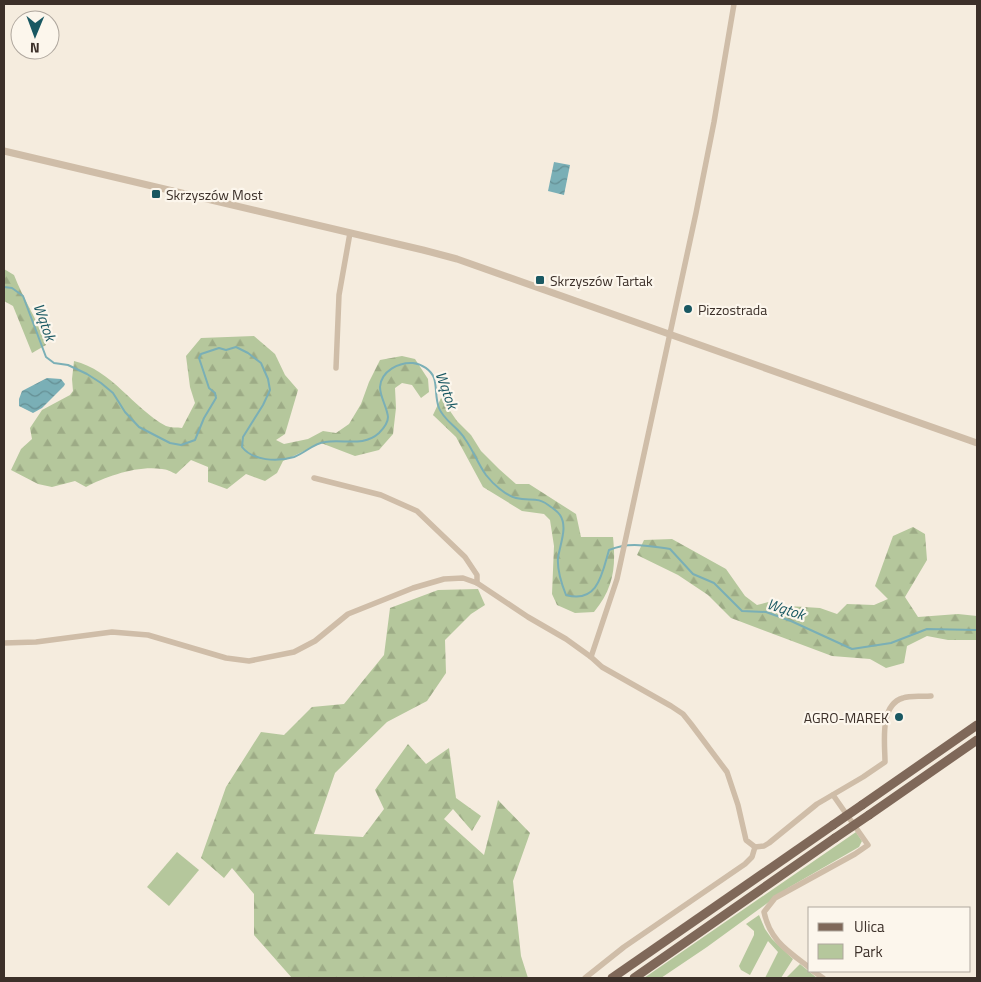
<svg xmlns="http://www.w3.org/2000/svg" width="981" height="982" viewBox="0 0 981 982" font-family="'Titillium Web',sans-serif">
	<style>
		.green { fill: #b5c79c }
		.forest { fill: url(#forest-firs) }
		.water { fill: url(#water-waves) }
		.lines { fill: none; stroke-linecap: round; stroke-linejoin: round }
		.stream { stroke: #7aafb6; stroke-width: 2 }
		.minor { stroke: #cfbda8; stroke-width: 5.5 }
		.tertiary { stroke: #cfbda8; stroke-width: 7 }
		.primary { stroke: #7f6859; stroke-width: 9 }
		.primary-bridge { stroke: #7f6859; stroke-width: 9 }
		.poi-dot { fill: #195862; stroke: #fcf6ec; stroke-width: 2 }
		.labels { text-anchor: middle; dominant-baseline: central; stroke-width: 4.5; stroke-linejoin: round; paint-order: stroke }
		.poi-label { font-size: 14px; fill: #3c3029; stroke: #fcf6ec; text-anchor: start }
		.water-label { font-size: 15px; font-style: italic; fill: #195862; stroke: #fcf6ec }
	</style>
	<defs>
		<pattern id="forest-firs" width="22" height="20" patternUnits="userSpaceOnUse" patternTransform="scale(1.25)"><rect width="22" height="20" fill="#b5c79c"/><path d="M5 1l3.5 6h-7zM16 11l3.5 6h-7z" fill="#9dab86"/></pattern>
		<pattern id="water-waves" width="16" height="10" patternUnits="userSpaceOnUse" patternTransform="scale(1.25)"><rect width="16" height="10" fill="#7aafb6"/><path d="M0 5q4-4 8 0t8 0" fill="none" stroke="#658f94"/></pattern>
	</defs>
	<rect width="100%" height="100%" fill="#f5ecde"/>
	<g class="green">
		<path d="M856 832 862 841 859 847 788 888 707 947 661 978H644Z"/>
		<path d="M177 852 199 870 169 906 147 887Z"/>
		<path d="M759 915 765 929 772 939 793 959 781 978H765L778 952 768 941 750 975 741 970 739 966 754 935V931L746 924Z"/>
		<path d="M800 964 817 978H786Z"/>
	</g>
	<g class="forest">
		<path d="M4 269 14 275C23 299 38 320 46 345L32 353 13 306 4 301Z"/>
		<path d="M254 336 275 354 285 375 298 390 285 434 276 440 284 444 308 439 323 431 336 433 349 424 361 404 369 382 380 360 402 356 415 359 428 379 429 392 421 398 412 385 402 383 395 388 396 408 393 434 379 450 355 456 321 443 283 461 277 473 265 481 246 474 227 489 208 482V467L191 460 176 474C172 472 166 469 162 469 139 465 106 476 86 487L75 481 52 487 38 484 11 470 21 449 32 439 30 428 42 410 70 395 73 391 72 379 74 361C112 370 133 408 166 426 171 428 177 427 182 428L195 403 190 387 186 356 201 338Z"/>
		<path d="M441 398 457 421 471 435 481 451 499 469 516 484H529L576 514 581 537H613C616 566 614 588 594 612L575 613 557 605 552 594 554 546 550 520 544 514 522 511 483 487 456 437 433 415Z"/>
		<path d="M913 527 925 534 927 560 905 597 918 617 958 614 977 616V640H948L927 636 907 646 904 663 886 668 870 659 832 656 731 618 708 595 678 575 637 555 644 540 672 539 726 569 745 596 757 605 772 601 789 606 820 608 837 614 847 604 874 605 888 599 875 586 893 536Z"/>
		<path d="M478 589 485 605 471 614 445 640 446 673 427 701 387 722 335 773 314 834 363 837 384 809 375 790 408 744 426 764 449 748 456 798 481 816 472 831 453 809 444 819 484 855 498 800 530 833 513 881 521 956 528 978H292L254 935V894L232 868 224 878 201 858 226 787 261 732 284 735 312 707 344 704 384 655 390 608 438 590Z"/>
	</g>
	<g class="water">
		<path d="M554 162 570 165 564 195 548 191Z"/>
		<path d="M47 378 61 379 65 384 64 386 42 408 33 413 19 406V399L22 391Z"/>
	</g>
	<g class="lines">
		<path class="stream" d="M4 287 12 288 23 296 46 357 54 363 68 365 87 374 101 383 113 393 125 412 139 427 170 443 181 445 195 440 204 418 216 398 215 393 209 388 199 358 201 354 219 348 226 350 236 347 248 353 261 363 268 379 270 390 263 405 243 437 242 447C253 461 277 462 294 457 305 453 314 443 325 442 343 439 364 447 379 433 383 429 388 423 388 417 387 407 380 397 380 387 381 371 399 362 413 363 422 364 431 370 434 378 437 387 435 398 439 408 444 421 458 427 465 439 473 450 478 464 486 475 493 484 505 495 516 498 531 502 536 495 551 507 554 509 558 512 560 515 568 527 560 544 558 558 557 570 562 585 566 595 598 604 602 574 609 550 630 541 648 546 670 549L693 574 714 583 742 611 766 612 791 621 852 649 891 643 927 629 977 630"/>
		<g class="minor">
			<path d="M336 368 339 295 350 233"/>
			<path d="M314 478 381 495 417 511 465 557 477 575V583"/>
			<path d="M4 643 36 642 112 632 148 635 226 658 249 661 294 652 315 641 348 614 413 588 444 579 463 578 477 583 528 617 566 639 591 657 602 667 671 706 683 714 691 724 727 772 738 805 746 840 755 847 764 846 769 843 817 804 863 777 885 762C885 743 879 705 903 698 911 695 922 697 931 696"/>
			<path d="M591 657 617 579 696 213 714 122 734 4"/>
			<path d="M810 968C788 951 770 941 764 912L775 898 855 854 868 845 833 795"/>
			<path d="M813 971 823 978"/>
			<path d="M585 978 624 947 745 864 752 857 755 847"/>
		</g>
		<path class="tertiary" d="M4 151 423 250 457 259 977 443"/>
		<g class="primary">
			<path d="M862 805 977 725"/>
			<path d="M869 815 977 740"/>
			<path d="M612 978 833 825"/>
			<path d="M634 978 835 838"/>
		</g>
		<g class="primary-bridge">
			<path d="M833 825 862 805"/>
			<path d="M835 838 869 815"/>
		</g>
	</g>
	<g class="poi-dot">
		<rect x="151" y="189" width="10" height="10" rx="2.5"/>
		<rect x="535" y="275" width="10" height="10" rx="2.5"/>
		<circle cx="688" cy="309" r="5"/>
		<circle cx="899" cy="717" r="5"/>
	</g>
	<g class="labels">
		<g class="poi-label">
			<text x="166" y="194">Skrzyszów Most</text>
			<text x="550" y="280">Skrzyszów Tartak</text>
			<text x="698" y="309">Pizzostrada</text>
			<text x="889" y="717" text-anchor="end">AGRO-MAREK</text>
		</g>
		<g class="water-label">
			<text transform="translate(45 322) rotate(70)">Wątok</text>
			<text transform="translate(447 390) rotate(70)">Wątok</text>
			<text transform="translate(786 609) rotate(18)">Wątok</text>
		</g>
	</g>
	<rect width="981" height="982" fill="none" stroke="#3c3029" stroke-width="10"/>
	<rect x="808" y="907" width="162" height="65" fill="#fcf6ec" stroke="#afa79e"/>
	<rect x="818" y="923" width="25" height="8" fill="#7f6859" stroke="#afa79e"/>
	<text x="854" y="932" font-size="15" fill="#3c3029">Ulica</text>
	<rect x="818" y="944" width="25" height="15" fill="#b5c79c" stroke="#afa79e"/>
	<text x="854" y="957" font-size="15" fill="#3c3029">Park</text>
	<g transform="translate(35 35) rotate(181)"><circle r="24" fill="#fcf6ec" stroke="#afa79e"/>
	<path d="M0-4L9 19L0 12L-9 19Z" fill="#195862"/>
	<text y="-8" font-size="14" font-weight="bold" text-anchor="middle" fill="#3c3029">N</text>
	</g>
</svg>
